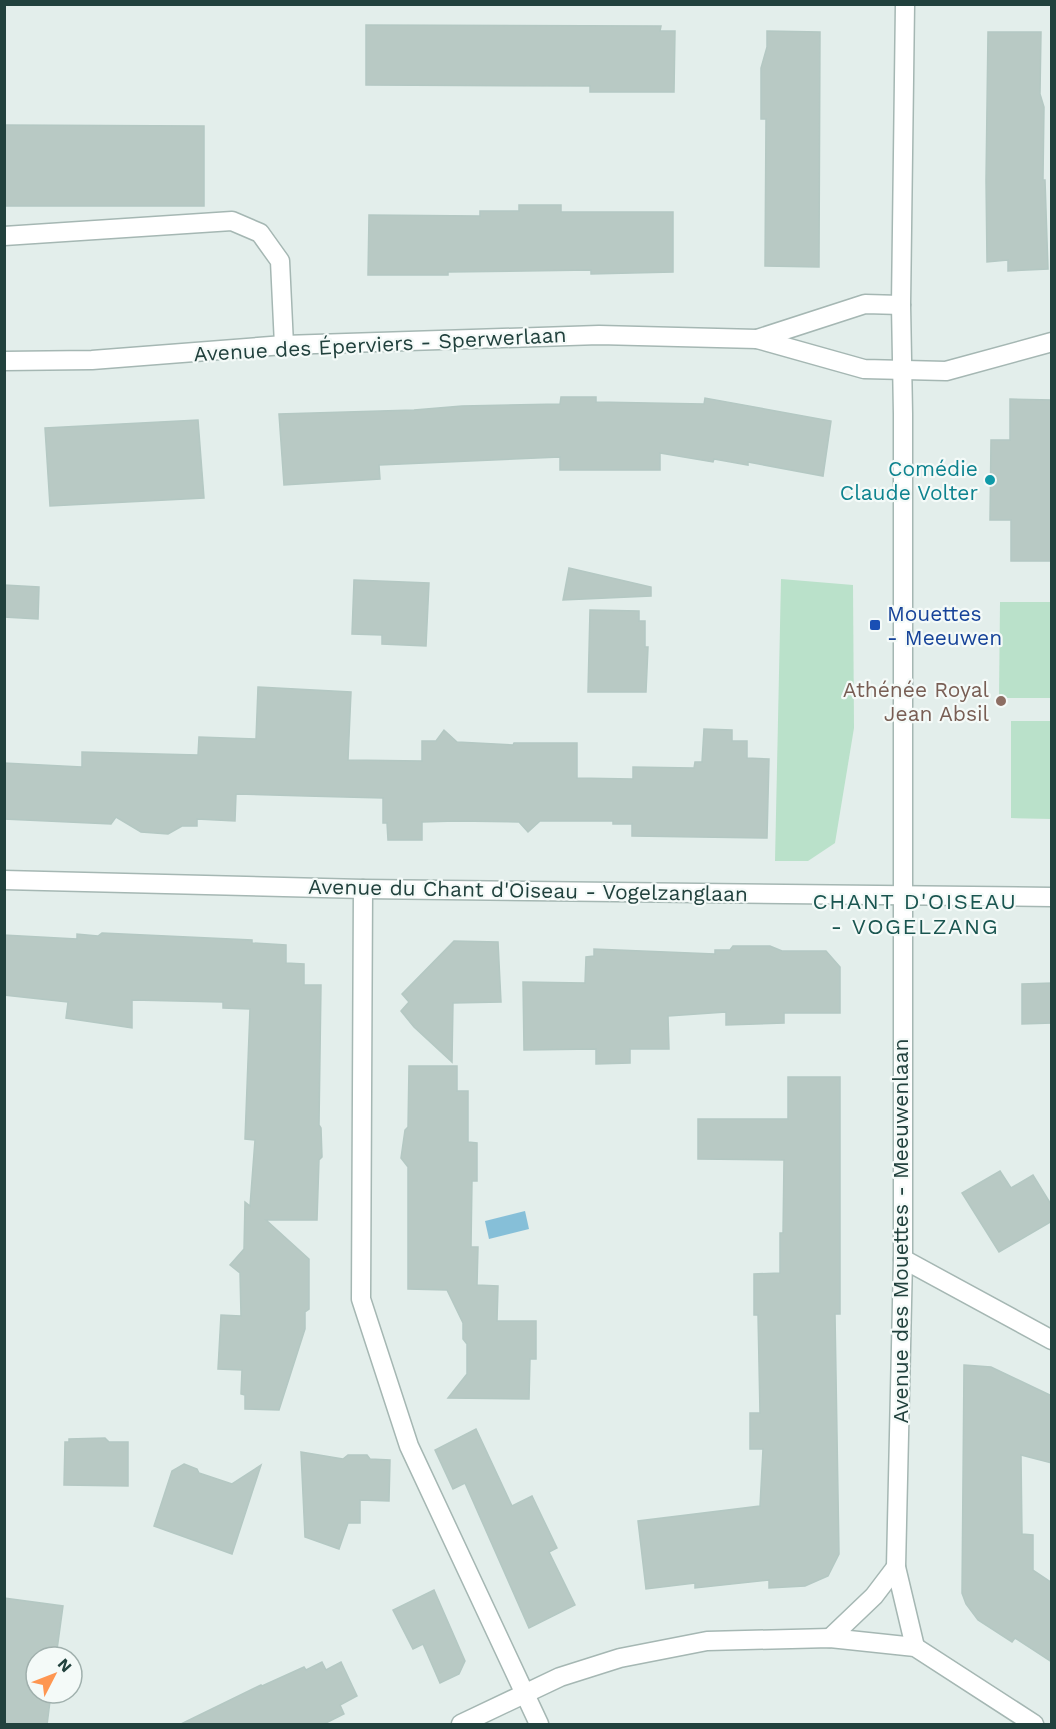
<svg xmlns="http://www.w3.org/2000/svg" width="1056" height="1729" viewBox="0 0 1056 1729" font-family="'Work Sans',sans-serif">
	<style>
		.green { fill: #bae1ca }
		.water { fill: #86bfd8 }
		.building { fill: #b8c9c4; stroke: #b4c8c3; stroke-width: 1.5 }
		.lines { fill: none; stroke-linecap: round; stroke-linejoin: round }
		.minor-casing { stroke: #a5b7b3; stroke-width: 21 }
		.minor { stroke: #fff; stroke-width: 18 }
		.culture-dot { fill: #0f9aa8; stroke: #f4faf8; stroke-width: 2 }
		.transit-dot { fill: #1a4fb4; stroke: #f4faf8; stroke-width: 2 }
		.education-dot { fill: #8d6e63; stroke: #f4faf8; stroke-width: 2 }
		.labels { text-anchor: middle; dominant-baseline: central; stroke-width: 4.5; stroke-linejoin: round; paint-order: stroke }
		.street-label { font-size: 21px; fill: #21413d; stroke: #f4faf8 }
		.culture-label { font-size: 21px; fill: #0d838f; stroke: #f4faf8; text-anchor: end }
		.transit-label { font-size: 21px; fill: #164399; stroke: #f4faf8; text-anchor: start }
		.education-label { font-size: 21px; fill: #785e54; stroke: #f4faf8; text-anchor: end }
		.neighbourhood-label { font-size: 22px; letter-spacing: 1.5px; fill: #1a5550; stroke: #f4faf8 }
	</style>
	<rect width="100%" height="100%" fill="#e3eeeb"/>
	<g class="green">
		<path d="M781 579 853 585 854 728 835 843 808 861H775Z"/>
		<path d="M1000 602H1051V698H999Z"/>
		<path d="M1011 721H1051V819L1011 818Z"/>
	</g>
	<path class="water" d="M525 1211 529 1229 489 1239 485 1221Z"/>
	<g class="building">
		<path d="M366 25 661 26 660 31H675L674 92H590V86L366 85Z"/>
		<path d="M767 31 820 32 819 267 765 266 766 119H761V68L767 47Z"/>
		<path d="M988 32H1041L1040 94 1044 107 1043 180H1045L1048 269 1008 271V260L987 262 986 180Z"/>
		<path d="M4 125 204 126V206H4Z"/>
		<path d="M519 205H561V212H673V272L591 274V270L448 272V275H368L369 215 480 216V211H519Z"/>
		<path d="M561 397H596V402L704 404 705 398 831 421 823 476 748 462V465L714 459 713 462 660 453V470H560V457L379 465 380 479 284 485 279 414 414 410 462 406 560 404Z"/>
		<path d="M1010 399 1052 400V561H1011V520H990L991 440H1010Z"/>
		<path d="M198 420 204 498 50 506 45 428Z"/>
		<path d="M569 568 651 587V596L563 600Z"/>
		<path d="M354 580 429 583 426 646 382 644V635L352 634Z"/>
		<path d="M4 585 39 587 38 619 4 617Z"/>
		<path d="M590 610 639 611V621H645V647H648L646 692H588Z"/>
		<path d="M258 687 351 692 348 760 422 761V741H436L444 730 457 742 513 745 514 743H577V778L633 779V767L694 768 695 762H702L704 729 732 730V741H747V758L769 759 767 838 632 836V824H613V821H540L528 832 519 822 456 821 422 822V840H388L387 823H383V798L306 796 236 794 235 821 197 819V826H182L168 834 141 832 116 817 111 824 4 819V763L82 767V752L198 755 199 737 256 739Z"/>
		<path d="M102 933 252 940V943L286 945V963L304 964V985H321L319 1125 321 1128 322 1157 319 1160 317 1220H266L309 1259V1309L305 1312V1329L279 1410 245 1409V1395L241 1394 242 1370 218 1369 221 1315 241 1316 240 1273 230 1265 244 1249 245 1202 250 1206 255 1140 245 1139 250 1009 223 1008V1002L132 1000V1028L66 1018 68 1002 4 995V935L77 939V934L98 936Z"/>
		<path d="M454 941 498 942 501 1002 453 1003 452 1062 414 1027 401 1011 409 1002 402 994Z"/>
		<path d="M733 946H770L782 951H826L840 967V1013H784V1023L726 1025V1012L668 1016 669 1049H630V1063L596 1064V1049L524 1050 523 982 585 983 586 957 594 956V949L715 954V950H730Z"/>
		<path d="M1052 983V1023L1022 1024V984Z"/>
		<path d="M409 1066H457V1091H468V1142L477 1143V1181H472L471 1247H478L477 1285 498 1286 497 1321H536V1359H530L529 1399 448 1398 467 1374V1344L463 1339V1323L447 1290 408 1289V1167L401 1158 405 1130 408 1127Z"/>
		<path d="M788 1077H840V1314H835L839 1554 828 1576 805 1586 769 1588V1580L695 1588V1583L646 1589 638 1521 760 1506 763 1449H750V1413H760L758 1315H754V1274L780 1273V1233H783L784 1160 698 1159V1119H788Z"/>
		<path d="M1000 1171 1011 1188 1033 1175 1052 1206V1221L999 1252 962 1193Z"/>
		<path d="M964 1365 991 1367 1052 1396V1463L1021 1455 1022 1534 1033 1535V1570L1052 1583V1662L1015 1638 1012 1642 978 1620 966 1604 962 1593Z"/>
		<path d="M476 1429 512 1506 532 1496 557 1548 549 1552 575 1605 529 1628 465 1483 453 1489 435 1450Z"/>
		<path d="M105 1438 109 1442H128V1486L64 1485 65 1442H69V1439Z"/>
		<path d="M301 1452 343 1459 348 1455H367L370 1459 390 1460 389 1501 360 1500V1523H348L339 1549 305 1537Z"/>
		<path d="M184 1464 197 1469 199 1473 232 1484 261 1465 232 1554 154 1526 172 1471Z"/>
		<path d="M434 1590 465 1661 459 1674 440 1683 423 1644 413 1649 393 1610Z"/>
		<path d="M4 1598 63 1606 56 1657H36V1693H51L47 1725H4Z"/>
		<path d="M322 1662 326 1670 341 1662 357 1696 340 1705 344 1714 322 1725H179L261 1685 262 1686 304 1667 306 1670Z"/>
	</g>
	<g class="lines">
		<g class="minor-casing">
			<g id="minor">
				<path d="M905 4 901 305 903 414V1259L896 1567 915 1647"/>
				<path d="M4 236 232 221 260 233 280 261 284 345"/>
				<path d="M757 339 865 304 901 305"/>
				<path d="M4 361 92 360 284 345 599 335 757 339 864 369 946 371 1052 342"/>
				<path d="M4 880 363 889 1052 897"/>
				<path d="M363 889 361 1299 409 1446 539 1724"/>
				<path d="M903 1259 1052 1340"/>
				<path d="M830 1638 874 1596 896 1567"/>
				<path d="M461 1724 560 1677 620 1658 707 1641 830 1638 915 1647 1034 1724"/>
			</g>
		</g>
		<use href="#minor" class="minor"/>
	</g>
	<circle class="culture-dot" cx="990" cy="480" r="6"/>
	<rect class="transit-dot" x="869" y="619" width="12" height="12" rx="3"/>
	<circle class="education-dot" cx="1001" cy="701" r="6"/>
	<g class="labels">
		<g class="street-label">
			<text transform="translate(380 344) rotate(-3)">Avenue des Éperviers - Sperwerlaan</text>
			<text transform="translate(528 890) rotate(1)">Avenue du Chant d'Oiseau - Vogelzanglaan</text>
			<text transform="translate(900 1231) rotate(-90)">Avenue des Mouettes - Meeuwenlaan</text>
		</g>
		<g class="culture-label">
			<text x="978" y="468">Comédie<tspan x="978" dy="24">Claude Volter</tspan></text>
		</g>
		<g class="transit-label">
			<text x="887" y="613">Mouettes<tspan x="887" dy="24">- Meeuwen</tspan></text>
		</g>
		<g class="education-label">
			<text x="989" y="689">Athénée Royal<tspan x="989" dy="24">Jean Absil</tspan></text>
		</g>
		<g class="neighbourhood-label">
			<text x="915" y="901">CHANT D'OISEAU<tspan x="915" dy="25">- VOGELZANG</tspan></text>
		</g>
	</g>
	<rect width="1056" height="1729" fill="none" stroke="#21413d" stroke-width="12"/>
	<g transform="translate(54 1675) rotate(48)"><circle r="28" fill="#f4faf8" stroke="#a0b0ad" stroke-width="1.5"/>
	<path d="M0-4.5L10 22L0 15L-10 22Z" fill="#fe9651"/>
	<text y="-9" font-size="16" font-weight="bold" text-anchor="middle" fill="#21413d">N</text>
	</g>
</svg>
